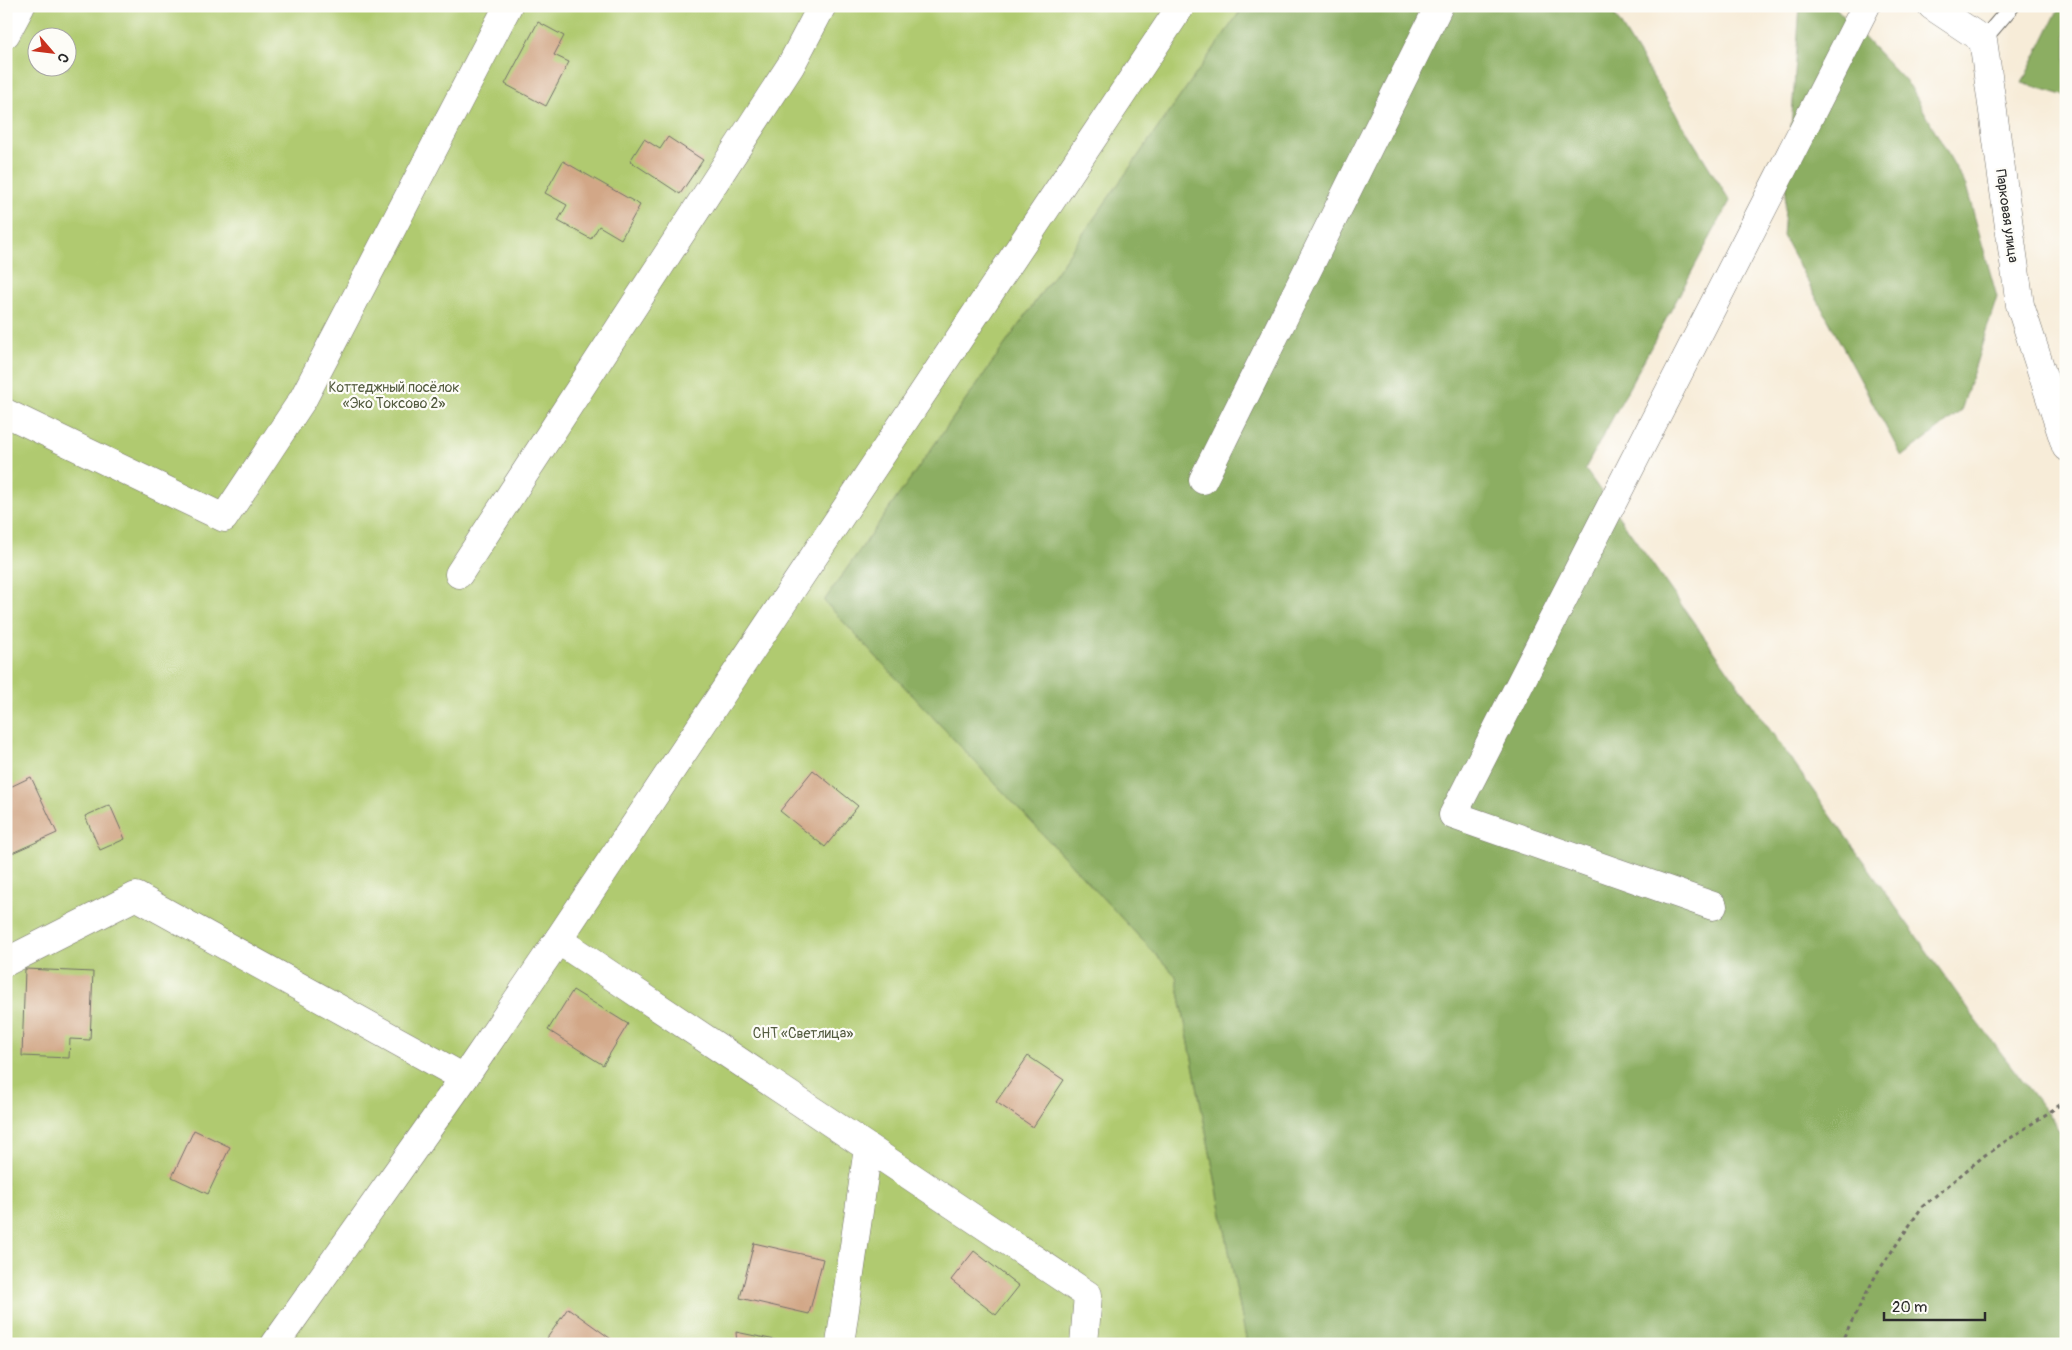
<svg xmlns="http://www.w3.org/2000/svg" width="2072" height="1350" viewBox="0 0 2072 1350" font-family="Pangolin,sans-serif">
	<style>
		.green { fill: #b0ca6f; stroke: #6e7a4d; fill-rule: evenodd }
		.forest { fill: #8cae62; stroke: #5c6c46 }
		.building { fill: #d2a787 }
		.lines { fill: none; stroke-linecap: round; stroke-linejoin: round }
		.lane-casing { stroke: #726f68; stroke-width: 17 }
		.street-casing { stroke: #726f68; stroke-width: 29 }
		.secondary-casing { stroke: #726f68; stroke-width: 29 }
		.path { stroke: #726f68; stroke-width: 3; stroke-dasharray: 4 4; stroke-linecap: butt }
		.lane { stroke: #fff; stroke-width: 15 }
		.street { stroke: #fff; stroke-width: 28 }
		.secondary { stroke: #fff; stroke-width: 28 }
		.labels { text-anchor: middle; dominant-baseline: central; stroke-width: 4.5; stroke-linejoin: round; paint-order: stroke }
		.street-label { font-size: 14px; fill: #2b2b2b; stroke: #fdfcf7 }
		.park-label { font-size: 14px; fill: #535b3f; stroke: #fdfcf7 }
	</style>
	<rect width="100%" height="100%" fill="#fdfcf7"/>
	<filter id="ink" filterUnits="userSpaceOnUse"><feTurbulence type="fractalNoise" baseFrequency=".02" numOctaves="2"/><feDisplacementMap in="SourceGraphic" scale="10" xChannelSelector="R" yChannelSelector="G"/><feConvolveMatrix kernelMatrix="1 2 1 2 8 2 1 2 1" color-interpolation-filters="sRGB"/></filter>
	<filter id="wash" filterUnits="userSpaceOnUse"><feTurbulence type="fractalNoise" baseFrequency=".0096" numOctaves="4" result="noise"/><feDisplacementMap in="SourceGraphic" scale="20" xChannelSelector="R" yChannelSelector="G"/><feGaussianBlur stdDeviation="1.12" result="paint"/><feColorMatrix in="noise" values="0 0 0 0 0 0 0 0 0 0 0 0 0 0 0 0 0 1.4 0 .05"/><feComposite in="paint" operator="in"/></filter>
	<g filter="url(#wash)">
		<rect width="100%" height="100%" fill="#f7ecd8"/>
		<path class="green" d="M6 6H1244L824 601 1176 976 1247 1344H6ZM38 38H68V68H38Z"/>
		<g class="forest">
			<path d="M1244 6H1609L1730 201 1585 469 1973 1016 2066 1138V1344H1247L1176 976 824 601Z"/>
			<path d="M1800 6H1834L1910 86 1966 186 1997 297 1961 411 1902 457 1783 236Z"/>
			<path d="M2060 6H2066V96L2022 83Z"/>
		</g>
		<g id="blocks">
			<g class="building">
				<path d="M538 22 564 36 554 55 569 62 546 106 505 84Z"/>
				<path d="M668 137 703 160 680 194 630 161 644 139 660 149Z"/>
				<path d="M563 161 640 205 621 239 599 226 591 239 558 221 567 205 545 193Z"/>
				<path d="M813 770 858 806 825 847 780 811Z"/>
				<path d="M31 777 57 833 12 853 6 839V789Z"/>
				<path d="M110 805 125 839 100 850 85 816Z"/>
				<path d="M25 969 93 972 90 1040 70 1039 69 1058 22 1056Z"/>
				<path d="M573 990 628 1024 603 1065 548 1030Z"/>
				<path d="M1028 1056 1064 1080 1033 1127 996 1102Z"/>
				<path d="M194 1130 230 1147 208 1194 172 1177Z"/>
				<path d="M754 1243 823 1259 809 1314 740 1298Z"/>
				<path d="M974 1251 1019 1286 996 1315 951 1280Z"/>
				<path d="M568 1308 618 1344H543Z"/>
				<path d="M736 1332 790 1343V1344H737Z"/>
			</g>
		</g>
	</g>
	<g filter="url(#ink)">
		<use href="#blocks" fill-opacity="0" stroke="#726f68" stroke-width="1"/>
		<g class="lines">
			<g class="lane-casing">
				<path id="lane" d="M1983 40 2012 6"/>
			</g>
			<g class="street-casing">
				<g id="street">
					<path d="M6 34 21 6"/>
					<path d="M6 413 224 518 303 399 508 6"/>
					<path d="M1203 480 1439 6"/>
					<path d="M459 574 791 65 822 6"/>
					<path d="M1713 906 1453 815 1866 6"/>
					<path d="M558 940 1088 1295 1084 1344"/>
					<path d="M6 962 136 896 464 1078"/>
					<path d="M275 1344 464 1078 558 940 1181 6"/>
					<path d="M840 1344 868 1148"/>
				</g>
			</g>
			<g class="secondary-casing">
				<path id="secondary" d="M1932 6 1983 40 2020 305 2066 447"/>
			</g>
			<path class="path" d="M1840 1344 1877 1273 1922 1207 1985 1155 2066 1101"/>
			<use href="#lane" class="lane"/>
			<use href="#street" class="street"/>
			<use href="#secondary" class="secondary"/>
		</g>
	</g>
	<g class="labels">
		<g class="street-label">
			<text transform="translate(2007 216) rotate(82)">Парковая улица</text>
		</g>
		<g class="park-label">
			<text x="394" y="387">Коттеджный посёлок<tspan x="394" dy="16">«Эко Токсово 2»</tspan></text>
			<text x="803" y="1033">СНТ «Светлица»</text>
		</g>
	</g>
	<rect width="2072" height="1350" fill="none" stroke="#fdfcf7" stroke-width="25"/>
	<g transform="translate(52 52) rotate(118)"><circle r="24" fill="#fdfcf7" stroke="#a9a8a5"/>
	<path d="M0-4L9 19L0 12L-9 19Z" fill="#c8321e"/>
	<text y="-8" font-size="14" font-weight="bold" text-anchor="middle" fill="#2b2b2b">С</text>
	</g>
	<path d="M1884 1312v8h101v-8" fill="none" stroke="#2b2b2b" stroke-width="2.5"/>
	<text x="1892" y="1312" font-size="15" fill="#2b2b2b" stroke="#fdfcf7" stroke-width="4" paint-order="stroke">20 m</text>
</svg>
